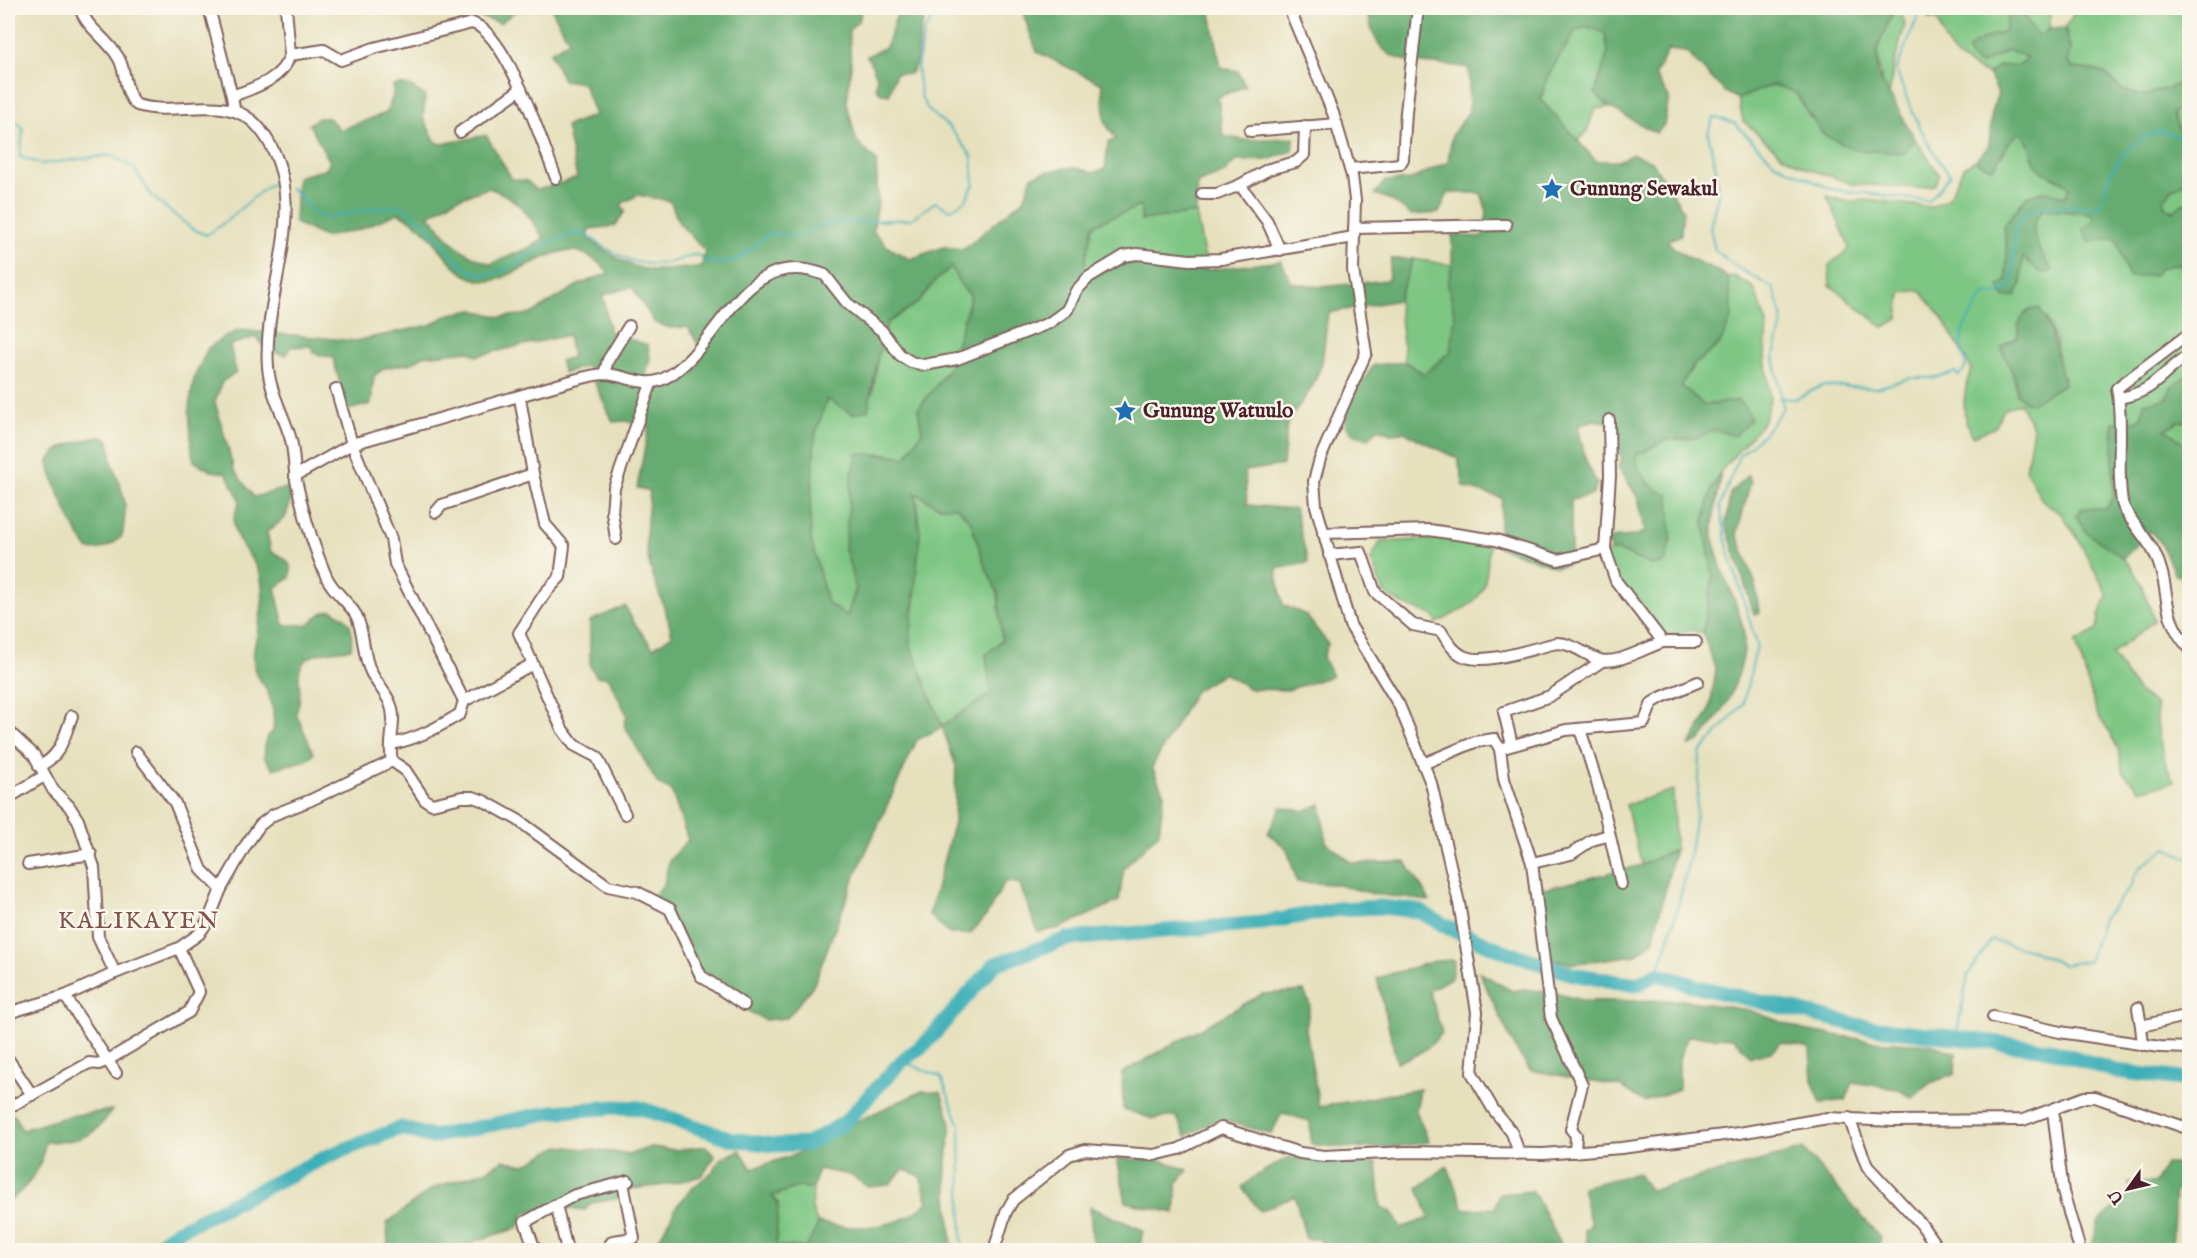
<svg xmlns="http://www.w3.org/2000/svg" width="2197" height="1258" viewBox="0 0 2197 1258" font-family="'IM FELL English',serif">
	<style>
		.green { fill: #7ec683; stroke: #647257; stroke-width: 1.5; fill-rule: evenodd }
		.forest { fill: #66ab71; stroke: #58654e; stroke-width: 1.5; fill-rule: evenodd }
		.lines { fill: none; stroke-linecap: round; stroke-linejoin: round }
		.stream { stroke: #3eafb7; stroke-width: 2 }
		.river { stroke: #3eafb7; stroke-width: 15 }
		.minor-casing { stroke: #81635e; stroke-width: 14 }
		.minor { stroke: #fff; stroke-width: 10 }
		.labels { text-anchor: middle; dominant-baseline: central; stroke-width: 5; stroke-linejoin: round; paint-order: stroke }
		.poi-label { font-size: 21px; font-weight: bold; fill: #4a1f2b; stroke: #fbf7ec; text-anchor: start }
		.quarter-label { font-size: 24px; letter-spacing: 1.5px; fill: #81514a; stroke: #fbf7ec }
	</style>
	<rect width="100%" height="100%" fill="#fbf7ec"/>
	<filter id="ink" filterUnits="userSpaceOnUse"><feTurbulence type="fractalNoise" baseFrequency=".0167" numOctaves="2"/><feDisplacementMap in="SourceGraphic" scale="12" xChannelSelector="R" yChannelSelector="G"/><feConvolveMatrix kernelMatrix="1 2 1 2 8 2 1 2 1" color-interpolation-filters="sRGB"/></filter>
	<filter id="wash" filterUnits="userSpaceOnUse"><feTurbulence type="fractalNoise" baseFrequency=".008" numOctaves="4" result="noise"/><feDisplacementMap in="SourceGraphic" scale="24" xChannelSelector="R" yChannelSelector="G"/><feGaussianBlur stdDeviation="1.35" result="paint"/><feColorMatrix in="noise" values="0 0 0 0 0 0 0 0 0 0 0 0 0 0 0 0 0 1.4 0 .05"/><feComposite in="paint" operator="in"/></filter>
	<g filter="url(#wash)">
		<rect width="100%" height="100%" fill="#e6e0bd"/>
		<g class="green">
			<path d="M1895 8H1900L1905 24 1893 68 1889 96C1869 57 1878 45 1895 8Z"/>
			<path d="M1939 8H2009L2005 31 1974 44 1986 62 2008 50 2024 54 2026 61C2018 68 2002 64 1988 74 1958 62 1946 52 1938 20L1928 19Z"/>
			<path d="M2023 8H2051L2049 29 2040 36 2029 25Z"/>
			<path d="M2077 8H2189V81L2143 96 2122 90 2106 74 2099 71 2072 68 2067 61 2070 49 2065 28Z"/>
			<path d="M1588 27 1606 33 1608 52 1595 93 1609 107 1595 109 1587 131 1578 141 1541 100 1547 77 1576 30Z"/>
			<path d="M1773 84 1795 92 1810 118 1904 153 1915 139 1940 175 1935 185 1918 188 1853 184 1806 168 1783 156 1743 121 1738 99Z"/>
			<path d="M2178 109 2189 110V134L2179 129 2172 113Z"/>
			<path d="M2020 132C2030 140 2032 158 2041 169 2048 178 2061 177 2069 187L2067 195 2062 197 2047 191 2027 196 2004 226 2007 252 2006 281 2021 285 2023 257H2026L2031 264 2051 270C2040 253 2023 227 2043 210L2090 213 2095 219 2089 242 2116 238 2160 269 2174 264 2189 263V374C2163 393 2153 427 2113 423V496L2106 510 2076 516C2091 541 2102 540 2122 557 2139 572 2147 599 2154 621L2112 654 2137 691 2156 705C2157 732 2161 758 2174 782L2140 790 2123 772 2119 752 2110 732 2097 714 2076 642 2097 630 2100 612 2108 596 2077 537 2062 515 2042 500 2026 470 2033 427 2020 403 2003 410 1994 428 1973 436C1959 416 1964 391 1971 368L1942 318 1920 290 1901 293 1898 319 1883 327 1830 285 1829 265 1850 248 1827 196 1844 201 1874 200 1931 207 1948 199 1964 167 1977 159 1978 163 2002 156 2009 142ZM2046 318 2056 342 2058 368 2064 378 2017 394 2013 373 2002 351 2007 342 2015 341 2018 337V325Z"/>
			<path d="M2189 180V200L2173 211 2166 209 2163 201 2172 189Z"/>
			<path d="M1142 205 1141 220 1196 213 1207 270 1173 271 1155 264 1091 280 1081 276 1093 226C1109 216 1125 213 1142 205Z"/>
			<path d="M1413 259 1452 265 1448 284 1455 316 1451 351 1424 374 1405 362 1398 300Z"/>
			<path d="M951 267 960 284 971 296 949 369 942 376 922 432 906 457 879 453 850 516 845 548 856 589 847 616 827 603 811 540 810 516 815 435 827 398 853 414 873 392 879 352 887 323 919 302 934 282Z"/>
			<path d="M1734 276 1754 288 1767 323 1765 357 1770 400 1764 421 1720 472 1711 491 1704 523 1713 576 1703 633 1690 630 1659 640 1607 571 1600 554 1618 550 1650 565 1656 491 1637 469 1636 455 1666 440 1696 438 1716 430 1738 401 1704 405 1680 385 1694 365 1720 344 1732 316 1728 278Z"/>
			<path d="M2179 421 2189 422V447L2164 429Z"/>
			<path d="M915 493 940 507H957L971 522 985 566 998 593 1002 640 986 655 991 694 942 726 910 644V626L915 605 918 504Z"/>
			<path d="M1455 538 1489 544C1486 597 1484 599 1437 623L1434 616 1402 604 1384 593 1371 559 1380 542Z"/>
			<path d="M1673 790 1675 849 1642 865 1626 805Z"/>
			<path d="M798 1187 813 1188 812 1209 818 1225 806 1248 776 1246 778 1203 772 1196Z"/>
		</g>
		<g class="forest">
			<path d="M479 8H547L516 11 500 23 480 17Z"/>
			<path d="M551 8H863L859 20 849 30 851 65 847 104 856 140 876 161 878 202 873 231 889 248 910 259 944 247 964 249 1025 198 1032 176C1053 170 1072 163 1092 173L1105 169 1108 143 1116 139 1105 123 1102 84 1037 52 1021 8H1210L1221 68 1238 71 1245 86 1218 97 1223 136 1245 140 1294 138 1293 151 1267 160 1236 161 1224 173 1198 182 1196 213 1141 220V205C1125 214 1109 216 1093 226L1082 276 1091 280 1112 267 1131 263 1155 264 1173 271 1207 270 1281 261 1292 283 1321 287 1388 280 1391 259H1413L1398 300 1328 313 1322 364 1311 389 1287 423 1283 465 1245 471 1247 505 1295 509 1308 563 1276 569 1283 605 1306 615 1328 644 1323 658 1332 676 1288 690 1250 689 1224 673 1195 691 1152 767 1164 794 1159 833 1124 868 1119 901 1060 928 1038 932 1019 883 1005 882 986 916 970 934H949L929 915 954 822 956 766 942 727 917 740 855 876 814 984 787 1018 765 1020 722 997 698 980 665 913 648 902 664 884 669 861 688 840 671 790 658 784 624 725 627 715 608 677H597L590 666V621L625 606 635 624 653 648 672 635C667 609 655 587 649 562 643 540 648 513 650 491L637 488 649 426 625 421 613 422 587 366 564 373 560 361 572 357 568 335 476 356 469 351 423 356 412 363 385 368 374 376 371 404 347 410 333 358 313 353 311 346 290 347 286 355 271 351 255 337 230 345 236 372 222 382 215 402 234 470 254 497 287 488 292 497 285 518 267 532 271 552C284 557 294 562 290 578L275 588 284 625H307L322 613 332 610C353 621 353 627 351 649 331 651 297 651 299 679 300 692 301 701 296 713L314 754 307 760 273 769 264 757 266 738 273 731C275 715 273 702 265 687 262 683 257 677 255 671 248 644 270 608 260 575 254 556 234 544 234 522 233 514 238 508 240 500L226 473 211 471 194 461 192 453 189 408 194 378 208 348 226 336 240 330 355 341 430 325 450 314 474 310 500 317 531 314 578 285 609 273C577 237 556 252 519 270 506 276 495 284 479 280 450 274 439 240 418 225 412 220 405 217 398 213L358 230 324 237 295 223 297 177 326 169 330 162 309 124 319 118H329L340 130 386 113 393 96V86C407 82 414 88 425 96L423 118 436 142 442 144 486 135 512 179 527 181 537 190 577 178 566 126 595 115 583 83 563 80 550 52 569 41ZM488 188C517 196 528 214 544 238L531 247 491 264C460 253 449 241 429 215L456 199ZM638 195 670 201 679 223 705 251 701 268C688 266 677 270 664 270 633 272 611 255 587 238L589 229 615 226 625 211 621 204ZM951 267 960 284 971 296 949 369 918 409 922 432 906 457 858 453 851 479 845 548 856 589 847 616 827 603 811 540 810 516 815 435 827 399 853 414 868 410 879 352 887 323 919 302 934 282ZM632 287 655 323 671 328 688 327 704 354 672 388 643 389 650 359 648 345 610 333 603 295ZM915 493 940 507H957L971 522 985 566 998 593 1002 640 986 655 991 694 942 726 910 644 920 533Z"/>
			<path d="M899 8H934C911 27 925 55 910 74L896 73 889 95 881 93 876 88 877 76 867 56 886 47Z"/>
			<path d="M1367 8H1895L1878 46 1877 73 1915 139 1904 153 1855 150 1822 134 1795 92 1773 85 1738 99 1725 92 1686 52 1668 50 1655 75 1669 98 1664 125 1656 133 1609 107 1595 93 1608 52 1605 33 1588 27 1576 30 1547 77 1541 100 1596 161H1618L1633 154 1652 161 1683 210 1681 235 1667 241C1689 264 1706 261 1728 278L1732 316 1720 344 1694 365 1681 385 1704 405 1738 401 1746 408 1751 419 1735 436 1716 430 1696 438 1666 440 1636 455C1637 474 1650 490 1669 495L1671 540 1665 563 1650 565 1618 550 1610 552 1609 538 1636 536 1645 530 1638 498 1618 467 1622 457 1616 448 1613 423 1593 420 1578 426 1586 461 1597 484 1592 495 1571 500V563L1557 567 1498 547 1502 498 1464 487 1458 459 1404 432 1391 433 1377 429 1368 439 1353 434 1345 425 1347 404 1374 365 1405 362 1424 374 1451 351 1455 316 1448 284 1452 265V235L1483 237 1487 212 1481 193H1448L1439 213 1411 215 1391 200 1375 194 1385 181 1410 180 1448 162 1452 135 1469 111V68C1419 58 1375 76 1367 8Z"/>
			<path d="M2009 8H2023L2029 25 2040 36 2049 29 2065 28 2070 49 2068 61 2072 68 2099 71 2106 74 2122 90 2143 96 2189 81V110L2178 109 2172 113 2179 129 2187 130 2189 134V180L2172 189 2163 201 2166 208 2173 211 2189 200V263L2174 264 2160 269 2154 275 2128 277 2116 238 2089 242 2083 229 2095 219 2090 213 2043 210C2023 226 2040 253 2052 270L2049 273 2040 272 2023 257 2021 285 2015 296 2004 297 1999 286 2006 281 2007 252 2004 226 2027 196 2047 191 2063 197 2067 195 2069 187C2061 176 2045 177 2037 166 2030 155 2030 140 2020 132L2009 142 1993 168 1978 163 1977 159 1989 145 1992 110 1998 93 1988 74 1998 66 2021 65 2027 57 2008 50 1980 65 1969 57 1968 49 1980 41 2005 31Z"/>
			<path d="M2039 308C2051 327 2056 345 2059 366 2059 373 2064 377 2064 384L2033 403 2025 402 2017 394 2016 380 2001 347 2018 337C2018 321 2022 310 2039 308Z"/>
			<path d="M2189 374V422L2179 421 2165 429 2189 447V578L2175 575 2161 543 2150 531 2124 558 2087 533 2076 516 2082 508 2106 509 2113 497V422L2124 424 2141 419 2144 403 2167 399 2171 387Z"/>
			<path d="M100 437 108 439C112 447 110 454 112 462 123 496 129 498 122 536 114 544 102 551 89 550 75 535 54 484 48 463 56 444 81 441 100 437Z"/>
			<path d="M1720 472C1723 482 1710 519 1713 535 1721 592 1761 619 1736 681 1731 694 1726 707 1717 718 1708 729 1703 742 1689 746L1709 712 1716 671 1703 633 1713 576 1704 523 1711 491Z"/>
			<path d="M1748 475 1751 481 1737 534 1755 583 1759 613 1754 614 1726 525 1730 493Z"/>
			<path d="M1321 804 1326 842 1352 863 1406 862 1430 901 1374 894 1334 884 1297 882 1287 849 1268 833 1281 807 1303 811Z"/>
			<path d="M1675 849 1653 941 1636 955 1571 964 1548 958 1539 887 1548 888 1642 865Z"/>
			<path d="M1454 960 1451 978 1429 990 1442 1033C1429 1049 1417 1056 1397 1062L1377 978 1435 961Z"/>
			<path d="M1479 972 1512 991 1524 989 1555 993 1585 1001 1682 1000 1749 1010 1803 1030 1872 1041 1930 1044 1956 1053 1955 1074 1930 1083 1913 1098 1897 1089 1853 1082 1846 1100 1821 1103 1812 1080 1810 1048 1782 1042 1771 1052 1751 1057 1733 1038 1688 1036 1679 1059V1089L1644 1102 1622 1087 1530 1070 1515 1048Z"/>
			<path d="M1304 991 1310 1005 1306 1029 1319 1107 1420 1089 1416 1111 1429 1142C1390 1149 1350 1150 1311 1144L1310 1121 1282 1113 1271 1134 1220 1119 1186 1136 1176 1116 1153 1119 1123 1109 1122 1073 1262 994Z"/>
			<path d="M922 1091 941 1092 951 1124 946 1169 952 1248 925 1243 907 1250H653L677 1206 691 1189 713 1171 720 1159 740 1150 752 1169 799 1153 851 1124ZM818 1169 850 1175 868 1187 889 1185 904 1169 920 1176 928 1202C901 1230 856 1230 819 1223L806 1248 776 1246 778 1203 772 1196 798 1187 813 1188Z"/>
			<path d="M112 1110C94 1139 77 1142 45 1142 42 1172 30 1183 8 1203V1116L14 1114 22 1130 69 1116Z"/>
			<path d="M559 1146 630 1154 651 1147 676 1150 706 1146 715 1157 701 1176 666 1185 630 1189 620 1198 592 1203 585 1210 552 1207 524 1214 518 1228 478 1240 457 1250H388L387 1223 433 1188 485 1171 503 1160 525 1165Z"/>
			<path d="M1803 1149 1880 1237 1879 1250H1583L1589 1248 1584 1230 1591 1226 1582 1187 1637 1173 1650 1191Z"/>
			<path d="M1117 1158 1164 1161 1188 1170 1177 1183 1175 1213 1126 1202Z"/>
			<path d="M1287 1158 1377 1163 1381 1207 1392 1212 1401 1228 1429 1218 1418 1188 1447 1166 1464 1209 1495 1208 1499 1194 1533 1191 1564 1250H1322L1321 1239H1306L1295 1196 1260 1211 1242 1187 1255 1176Z"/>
			<path d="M2166 1164H2189V1187L2175 1190 2172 1250H2097L2092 1244 2098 1223 2130 1193 2128 1182 2155 1183Z"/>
			<path d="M1090 1207 1143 1230 1139 1250H1093Z"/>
		</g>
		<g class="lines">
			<g class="stream">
				<path d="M8 115 23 128 20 157 42 164 111 155 134 168 152 196 166 208 191 228 206 235C231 222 249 197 273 183L281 184"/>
				<path d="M289 188C304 194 308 217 327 217 342 217 394 202 404 208 413 214 425 223 432 231 448 247 461 276 488 274 508 273 539 248 557 239 565 235 576 234 584 233 610 251 633 269 667 263 676 262 684 257 694 255H698L708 263H725L740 258 769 234 804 235 816 227 832 223 912 219 935 202 950 210 966 200 974 184 972 156 949 127 929 111 921 97 917 69 924 31 940 8"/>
				<path d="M1779 398 1795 399 1822 386 1876 388 1910 378H1932L1955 372 1959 376 1966 367 1961 344 1964 327 1985 293C2039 303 1993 229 2030 211 2050 201 2076 208 2099 207 2105 199 2104 190 2108 180 2115 161 2140 131 2163 132 2173 133 2180 141 2190 142"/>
				<path d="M1657 974C1682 903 1699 828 1700 753L1743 704 1757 645 1728 549 1720 506 1739 456 1766 432 1783 408 1774 356 1783 319 1773 288 1738 268 1715 250 1710 227 1718 195 1716 169 1708 133 1713 117 1734 123 1776 164 1831 189 1929 201 1950 175C1924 143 1910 108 1896 70L1917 19 1925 8"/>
				<path d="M1956 1037 1968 975 1991 940 2031 950 2063 965 2089 960 2103 919 2131 886 2135 875 2142 866 2166 848 2190 859"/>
				<path d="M902 1061 941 1077 960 1126 962 1250"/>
			</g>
			<path class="river" d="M149 1250 179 1230 328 1156 401 1128 432 1137 552 1112 616 1107 640 1108 732 1139 773 1145 807 1144 844 1123 902 1061 926 1043 995 964 1067 939 1262 923 1338 909 1381 907 1419 911 1445 926 1501 950 1572 974 1636 985 1657 974 1699 987 1861 1026 2048 1049 2115 1071 2190 1080"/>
		</g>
	</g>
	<g filter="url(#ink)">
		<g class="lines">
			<g class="minor-casing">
				<g id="minor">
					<path d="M80 8C87 29 107 38 118 57 127 71 123 93 137 105 179 118 229 90 260 129 316 201 262 287 268 367 270 393 284 415 291 440 294 453 294 467 296 480 303 513 313 545 326 576 333 592 347 600 356 615 365 633 362 655 371 672 376 683 385 691 390 703 398 722 387 741 392 761L405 770 425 800 432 804 462 797H473L484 801 518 820 608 886 637 892 670 909 701 976 744 1005"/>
					<path d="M209 8 232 96"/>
					<path d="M286 8 290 55"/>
					<path d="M1289 8 1333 113 1352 176 1355 200 1353 270 1366 353 1320 459 1314 481 1316 506 1350 625 1399 705 1431 783 1459 903 1477 1012 1472 1073 1493 1109 1512 1133 1517 1147 1516 1154"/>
					<path d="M234 108 232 96C254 88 282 80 290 55L324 50 341 60 374 48 472 23C507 33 542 143 556 178"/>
					<path d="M1250 131 1337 124"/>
					<path d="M460 132 521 89"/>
					<path d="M1350 169 1400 164 1403 159 1406 112 1418 8"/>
					<path d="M1240 185 1269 169 1296 162 1304 155 1305 126"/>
					<path d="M1202 194H1217L1240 185 1267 221 1280 250"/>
					<path d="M1354 228 1506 225"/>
					<path d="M2190 333 2117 388C2124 425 2116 465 2122 502 2124 514 2147 538 2154 552 2173 589 2158 615 2190 649"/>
					<path d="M604 374 608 360 629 326"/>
					<path d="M336 389 352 444 391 539 395 564 464 701"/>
					<path d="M520 398 533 474 545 524 564 546 560 577 545 593 519 633 562 729 574 745 597 757 625 814"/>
					<path d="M2119 398C2157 392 2160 372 2190 355"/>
					<path d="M1609 420 1610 476 1605 549 1616 581 1663 642H1696"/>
					<path d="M295 476 352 444 578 379C587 377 596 374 605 374 625 375 645 388 663 379 721 351 740 242 825 275L847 303 882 331 900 355 911 362 924 365 957 359 1049 323 1067 310 1076 291 1089 277 1124 256 1137 254 1190 260 1221 259 1354 237"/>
					<path d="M436 512 442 505 533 474"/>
					<path d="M1323 533 1429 530 1496 540 1558 560 1605 549"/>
					<path d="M616 539 612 512 614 488 651 384"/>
					<path d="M1329 555 1361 552 1375 592 1413 625 1441 631C1447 641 1453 651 1463 656 1485 666 1533 648 1557 643 1573 643 1585 655 1600 660 1618 665 1646 647 1663 642"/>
					<path d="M1580 729 1599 789 1621 884"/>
					<path d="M8 731 34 755 53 790 69 806 78 820 94 867 98 937 115 973 65 996 8 1013"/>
					<path d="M391 744C417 739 437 728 460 714L464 701 531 665"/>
					<path d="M1512 745 1504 712 1550 696 1602 661"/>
					<path d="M1500 749 1504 779 1532 863 1551 1018 1582 1085 1571 1129 1576 1135 1575 1152"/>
					<path d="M136 752 175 803 202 870 221 889"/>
					<path d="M1423 764 1475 742 1494 739 1500 749 1566 730 1644 723 1652 703 1662 697 1698 682"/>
					<path d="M39 766C61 757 64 737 72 716"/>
					<path d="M8 798 44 776"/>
					<path d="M1532 863 1571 854 1592 840 1609 835"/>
					<path d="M28 864 91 854"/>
					<path d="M115 973 179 948 199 934 209 919 221 889 246 845 260 825 273 815 311 800 392 761"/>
					<path d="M65 996 116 1073"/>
					<path d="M2138 1008 2141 1026"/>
					<path d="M1993 1017 2060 1032 2160 1047 2190 1048"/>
					<path d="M2143 1045 2141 1026 2190 1015"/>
					<path d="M8 1059 32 1095"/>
					<path d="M8 1108 89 1063 99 1064 108 1060 189 1012 199 992 179 948"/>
					<path d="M2053 1111 2063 1192 2080 1250"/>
					<path d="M1849 1118 1867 1166 1921 1224 1939 1250"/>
					<path d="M535 1250 525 1222 556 1205"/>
					<path d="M567 1250 556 1205 575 1195 628 1181"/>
					<path d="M605 1250 613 1241 634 1238 623 1183"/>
					<path d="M994 1250 1006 1212 1013 1200 1069 1155 1085 1150 1154 1155 1179 1149 1221 1128 1300 1153 1324 1156 1407 1152 1543 1154 1621 1148 1739 1133 1828 1118 1894 1121 2023 1120 2085 1097H2095L2190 1129"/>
				</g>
			</g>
			<use href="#minor" class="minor"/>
		</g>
	</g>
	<defs>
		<g id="sight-bare" transform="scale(1.8)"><path d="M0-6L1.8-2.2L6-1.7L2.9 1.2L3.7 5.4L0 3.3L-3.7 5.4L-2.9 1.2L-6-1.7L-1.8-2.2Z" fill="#1f6fb2" stroke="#fbf7ec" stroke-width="2.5" paint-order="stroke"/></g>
	</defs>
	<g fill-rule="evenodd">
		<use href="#sight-bare" x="1552" y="189"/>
		<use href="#sight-bare" x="1125" y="411"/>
	</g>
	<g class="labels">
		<g class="poi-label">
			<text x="1570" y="189">Gunung Sewakul</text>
			<text x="1143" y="411">Gunung Watuulo</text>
		</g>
		<g class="quarter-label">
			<text x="139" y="921">KALIKAYEN</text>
		</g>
	</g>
	<rect width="2197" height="1258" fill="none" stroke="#fbf7ec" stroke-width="30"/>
	<g transform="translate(2128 1189) rotate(236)" stroke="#fbf7ec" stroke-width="4.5" paint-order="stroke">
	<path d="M0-4.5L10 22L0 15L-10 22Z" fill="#4a1f2b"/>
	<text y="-9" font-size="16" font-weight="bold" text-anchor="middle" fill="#4a1f2b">U</text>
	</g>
</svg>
